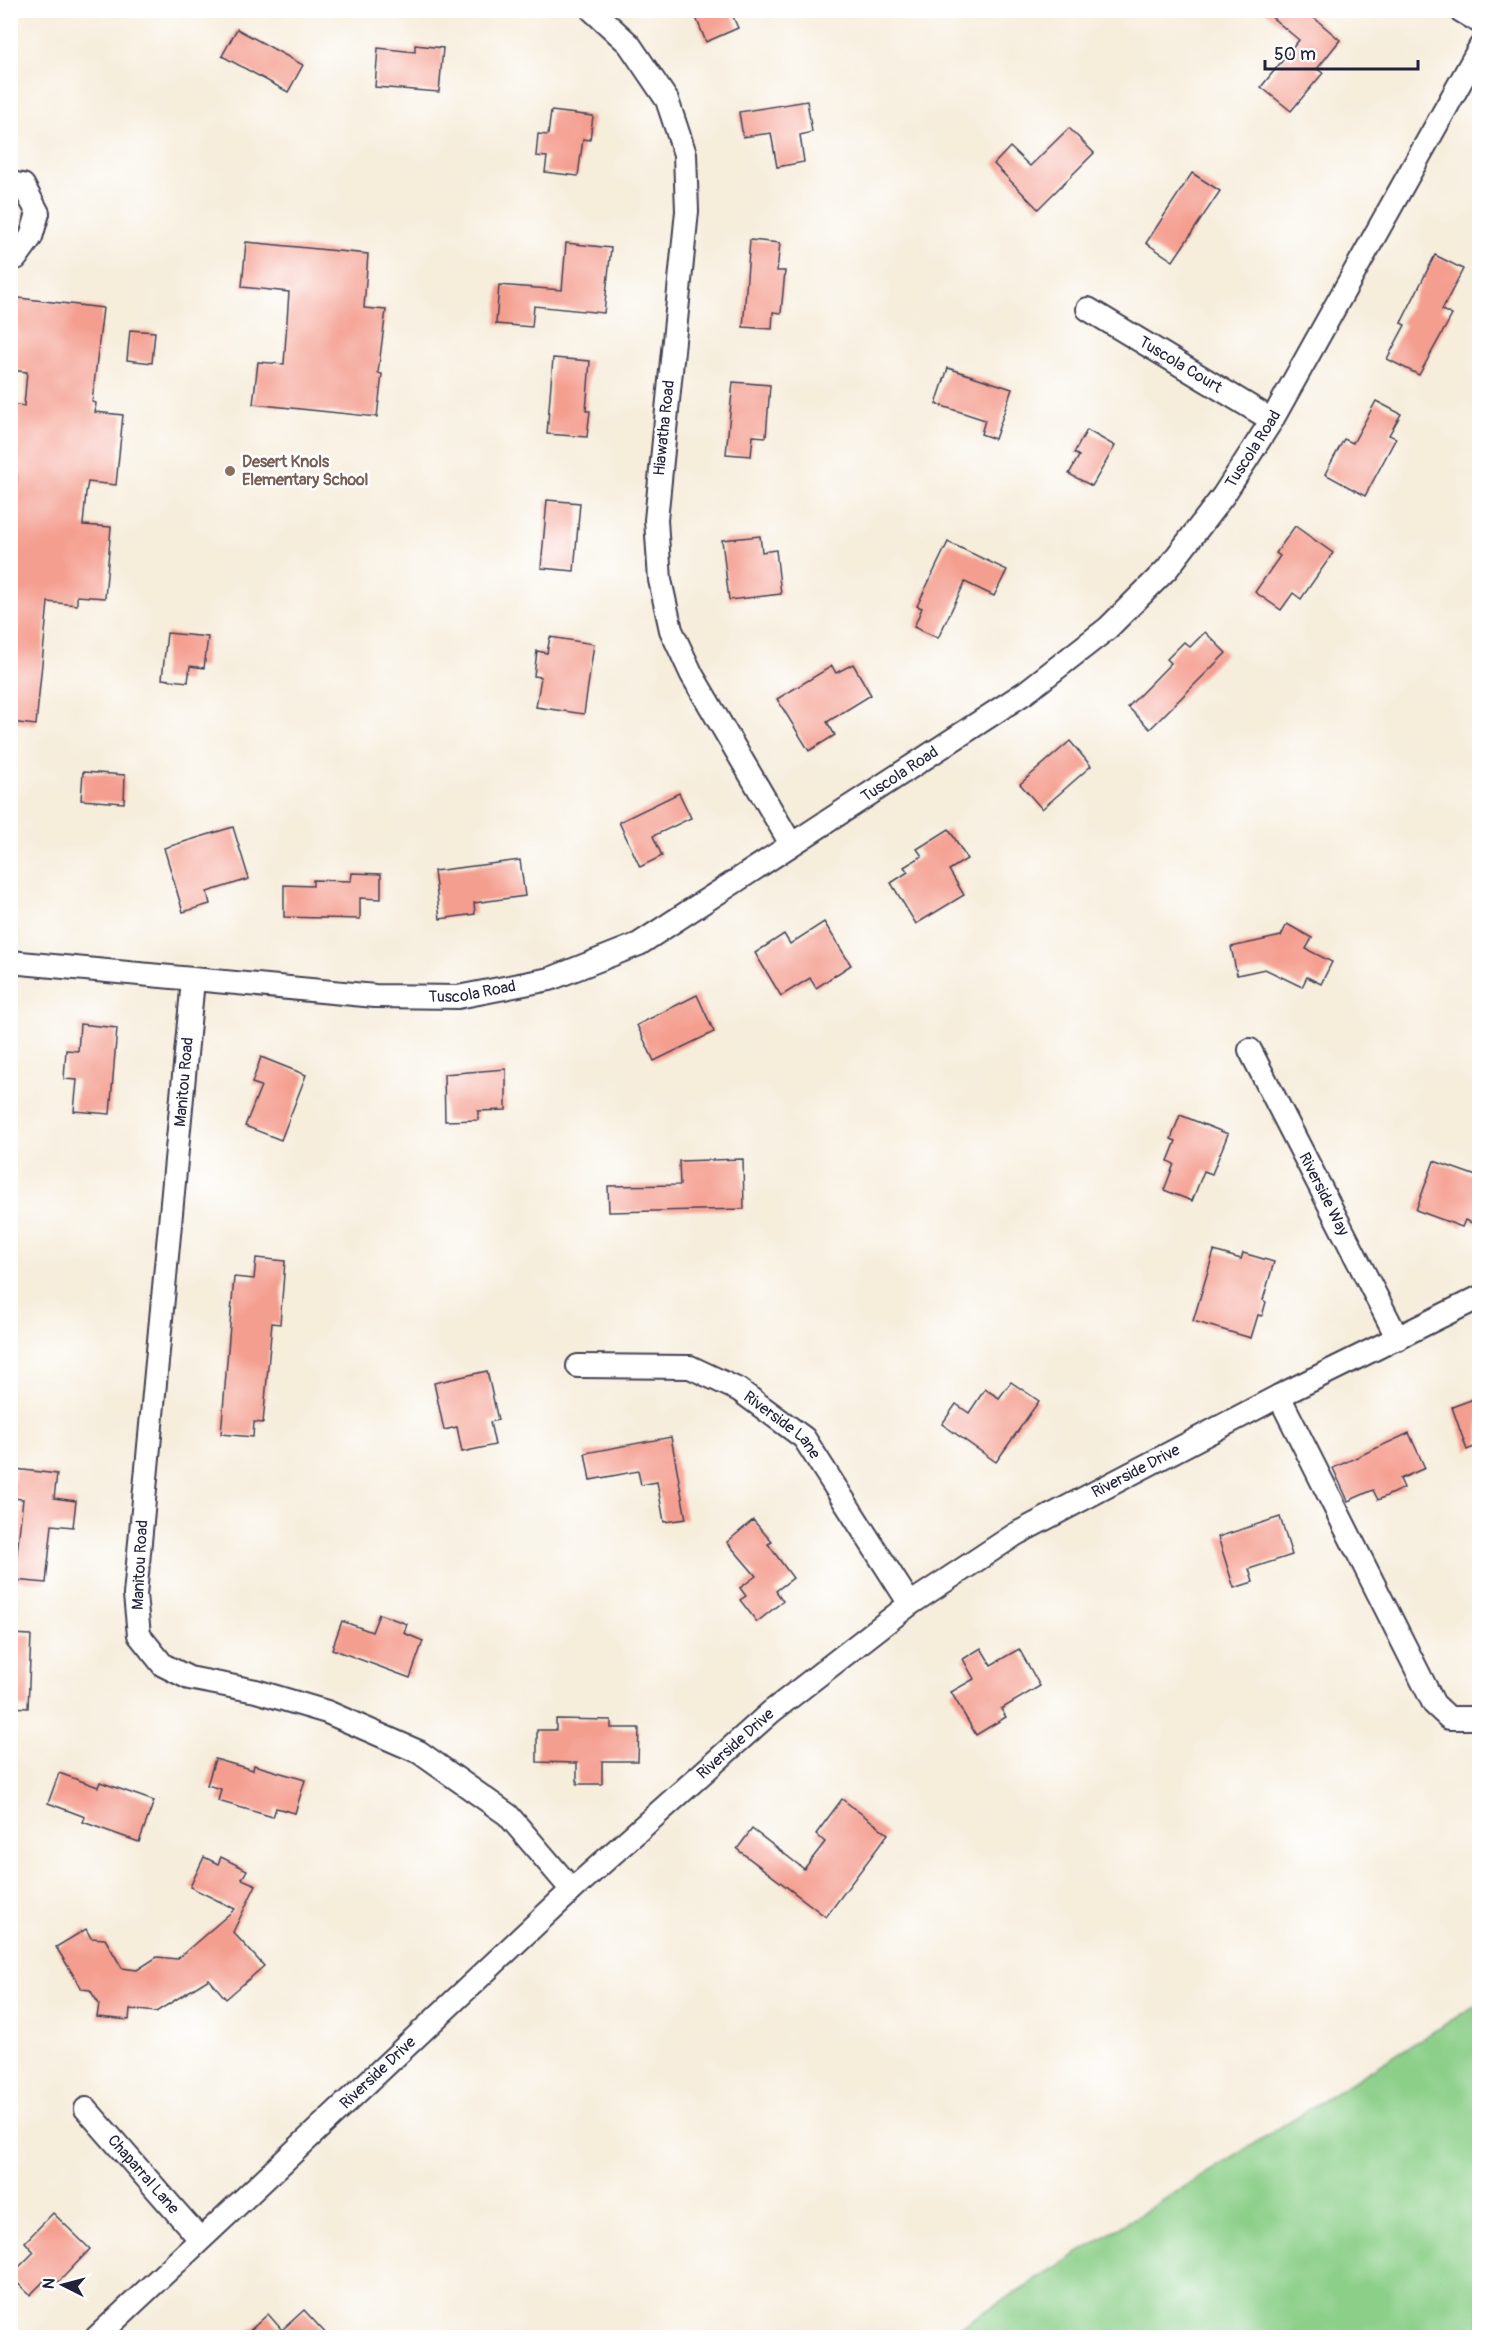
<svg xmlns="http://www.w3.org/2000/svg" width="1490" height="2348" viewBox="0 0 1490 2348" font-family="Pangolin,sans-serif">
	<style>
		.green { fill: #8bcf88; stroke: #567862; stroke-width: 1.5 }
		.building { fill: #f49e8f }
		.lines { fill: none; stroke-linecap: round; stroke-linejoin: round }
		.minor-casing { stroke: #424053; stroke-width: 26 }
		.minor { stroke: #fff; stroke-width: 22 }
		.education-dot { fill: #8d6e63; stroke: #fff; stroke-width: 2 }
		.labels { text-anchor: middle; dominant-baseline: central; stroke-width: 5; stroke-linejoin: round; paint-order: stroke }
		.street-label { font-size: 16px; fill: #22223b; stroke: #fff }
		.education-label { font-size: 16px; font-weight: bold; fill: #785e54; stroke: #fff; text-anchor: start }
	</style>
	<rect width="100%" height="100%" fill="#fff"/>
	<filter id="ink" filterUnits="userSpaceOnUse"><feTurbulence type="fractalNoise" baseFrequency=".0167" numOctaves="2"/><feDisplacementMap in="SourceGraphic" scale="12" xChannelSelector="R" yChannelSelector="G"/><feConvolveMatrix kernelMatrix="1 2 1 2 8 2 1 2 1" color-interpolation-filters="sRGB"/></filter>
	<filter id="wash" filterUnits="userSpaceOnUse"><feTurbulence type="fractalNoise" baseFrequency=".008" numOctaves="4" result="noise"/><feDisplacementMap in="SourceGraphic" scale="24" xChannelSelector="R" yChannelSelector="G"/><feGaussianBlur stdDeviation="1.35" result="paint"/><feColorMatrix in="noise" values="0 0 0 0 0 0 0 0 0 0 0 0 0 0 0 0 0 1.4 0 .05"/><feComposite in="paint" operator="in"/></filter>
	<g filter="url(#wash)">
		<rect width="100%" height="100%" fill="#f6eddb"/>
		<path class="green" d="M1479 2003V2337H944Z"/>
		<g id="blocks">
			<g class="building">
				<path d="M693 10H730L738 28 706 42Z"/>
				<path d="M1263 10H1305L1340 40 1317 69 1323 73 1291 111 1261 87 1299 40Z"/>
				<path d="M237 29 303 65 288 92 222 56Z"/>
				<path d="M415 45 443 48 439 92 375 87 378 48 415 52Z"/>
				<path d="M807 101 812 132 800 135 804 162 777 167 771 133 743 137 739 112Z"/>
				<path d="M551 111 593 116 590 140 583 139 578 176 545 172 547 157 536 156 538 134 548 135Z"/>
				<path d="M1069 128 1094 153 1038 209 994 164 1010 147 1030 166Z"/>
				<path d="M1192 173 1220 191 1173 261 1146 243Z"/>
				<path d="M750 240 780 243 777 271H785L781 313 773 312 772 329 743 327Z"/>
				<path d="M246 242 368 254 364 308 386 310 378 373 382 374 377 417 253 404 258 362 284 364 289 292 242 287Z"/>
				<path d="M566 243 611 248 604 313 534 306 532 327 496 324 499 285 562 290Z"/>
				<path d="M1435 255 1463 269 1442 310 1452 315 1419 375 1387 359 1405 325 1401 323Z"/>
				<path d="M10 297 103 308 92 402 96 403 95 412 123 415 116 485 88 482 86 492 83 525 111 527 105 598 77 596V605L48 602 36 725 10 722V518H14L17 476 10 475V404L24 406 27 372 10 370Z"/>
				<path d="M130 330 155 332 152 363 127 360Z"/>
				<path d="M553 358 590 361 586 411H590L587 437 547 434Z"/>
				<path d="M948 368 1012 389 995 439 981 434 985 420 936 404Z"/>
				<path d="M733 382 770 385 766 437 753 436 751 456 726 454Z"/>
				<path d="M1376 401 1401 414 1389 435 1396 438 1365 496 1325 474 1344 439 1353 443Z"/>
				<path d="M1087 430 1115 446 1092 486 1069 474 1079 456 1074 453Z"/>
				<path d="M547 500 580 503 574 571 541 568Z"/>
				<path d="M1295 526 1333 553 1301 599 1293 593 1281 610 1255 592 1280 556 1276 553Z"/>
				<path d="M760 536 762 552 776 550 781 594 729 600 722 540Z"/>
				<path d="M948 542 1007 570 994 596 965 582 938 638 914 627 922 608 917 606Z"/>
				<path d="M1205 632 1226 653 1150 729 1128 707 1171 663 1167 659 1184 642 1190 647Z"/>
				<path d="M167 633 208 637 204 668 190 666 188 682 162 679Z"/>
				<path d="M550 637 594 644 584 714 536 707 541 677 534 676 537 651 547 653Z"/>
				<path d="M853 664 871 695 827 722 835 735 809 751 777 699 832 666 836 673Z"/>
				<path d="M1070 741 1091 766 1042 809 1020 784Z"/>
				<path d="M83 772 125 775 124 803 81 800Z"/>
				<path d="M679 793 691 818 653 836 662 856 640 867 619 822Z"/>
				<path d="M233 827 249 879 207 892 210 904 183 912 164 848Z"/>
				<path d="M949 829 967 859 949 870 964 895 916 924 891 883 908 872 904 867 922 856 917 849Z"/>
				<path d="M520 860 525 896 474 903 475 914 440 919 434 871Z"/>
				<path d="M352 873 381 874V899L360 898V919L284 917V885L313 886V880L351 881Z"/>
				<path d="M824 922 851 965 816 988 810 978 781 996 755 953 784 934 790 944Z"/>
				<path d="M1287 924 1312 938 1306 949 1332 962 1321 984 1307 977 1302 987 1265 969 1237 975 1231 947 1281 936Z"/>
				<path d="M697 995 714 1032 654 1061 637 1025Z"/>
				<path d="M80 1024 117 1028 110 1114 74 1111 77 1080 64 1079 66 1050 78 1051Z"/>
				<path d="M261 1057 306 1075 281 1140 245 1126 261 1086 252 1083Z"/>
				<path d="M506 1069V1110L478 1111V1120L445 1121 444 1074Z"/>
				<path d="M1180 1115 1228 1134 1212 1174 1204 1171 1192 1201 1164 1190 1174 1164 1168 1161 1176 1141 1171 1139Z"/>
				<path d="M743 1159 744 1209 609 1212 608 1186 680 1185 679 1161Z"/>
				<path d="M1434 1161 1479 1177 1475 1188 1479 1190V1226L1465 1220 1462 1227 1416 1210Z"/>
				<path d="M1214 1251 1241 1259 1243 1253 1274 1262 1263 1300 1266 1302 1262 1316 1258 1315 1251 1338 1193 1321Z"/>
				<path d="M256 1258 285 1261 280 1324 272 1323 263 1423 254 1422 253 1437 221 1434 234 1277 254 1279Z"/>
				<path d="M487 1371 498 1420 490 1422 495 1445 462 1452 457 1427 444 1430 434 1383Z"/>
				<path d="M1011 1382 1039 1401 996 1462 942 1424 956 1404 969 1413 985 1389 999 1398Z"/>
				<path d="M1479 1397V1445L1467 1450 1452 1407Z"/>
				<path d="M1409 1433 1425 1468 1400 1479 1404 1488 1378 1500 1373 1490 1348 1501 1333 1468Z"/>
				<path d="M671 1437 686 1519 664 1522 657 1482 641 1485 638 1471 590 1480 585 1453Z"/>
				<path d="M15 1469 57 1474 54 1498 76 1501 73 1527 52 1525 46 1583 14 1580 23 1499 11 1498Z"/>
				<path d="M1280 1517 1292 1555 1249 1569 1253 1582 1234 1588 1218 1537Z"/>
				<path d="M753 1520 772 1542 768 1544 793 1578 776 1591 783 1601 757 1622 740 1600 746 1596 740 1588 756 1576 727 1542Z"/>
				<path d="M379 1614 407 1624 404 1633 423 1641 410 1678 332 1649 342 1621 372 1632Z"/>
				<path d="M10 1634 31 1635 28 1708 10 1707Z"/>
				<path d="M981 1648 991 1665 1019 1649 1040 1686 1001 1709 1006 1717 976 1735 951 1692 974 1679 963 1659Z"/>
				<path d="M556 1719 611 1720V1728H639L638 1761H602V1784H577V1763L537 1762V1730H556Z"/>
				<path d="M215 1759 253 1770 254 1765 305 1780 295 1813 276 1808 273 1817 218 1801 221 1789 207 1785Z"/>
				<path d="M59 1773 98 1787 100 1782 154 1801 139 1842 83 1822 85 1817 48 1803Z"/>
				<path d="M842 1799 888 1834 826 1917 737 1849 752 1829 804 1869 825 1842 816 1834Z"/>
				<path d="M204 1857 218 1864 221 1857 247 1870 242 1879 256 1885 233 1932 264 1966 226 1999 209 1979 156 2012 130 2009 129 2020 97 2017 99 2004 90 1990 82 1989 56 1947 86 1929 91 1938 105 1939 122 1968 137 1970 157 1957 177 1959 235 1909 190 1887Z"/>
				<path d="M53 2213 90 2249 56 2285 48 2277 30 2295 10 2276 34 2252 25 2242Z"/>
				<path d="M304 2310 329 2337H243L268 2314 282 2330Z"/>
			</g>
		</g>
	</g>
	<g filter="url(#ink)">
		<use href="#blocks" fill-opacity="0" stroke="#424053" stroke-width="1.5"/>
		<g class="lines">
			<g class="minor-casing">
				<g id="minor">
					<path d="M592 10 629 44 667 100 685 154 687 211 656 520 660 580 671 630 692 675 791 844"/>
					<path d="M1460 10 1480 22"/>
					<path d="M10 183 23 185 38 213 31 237 16 258H10"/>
					<path id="s1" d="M1088 309 1272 420"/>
					<path id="s2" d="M10 962 375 996 458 997 550 979 639 944 1026 692 1108 628 1167 569 1223 496 1272 420 1480 47"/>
					<path d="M193 980 135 1595 139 1635 163 1665 189 1678 256 1691 327 1712 419 1752 508 1815 572 1890"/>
					<path id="s3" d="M1250 1050 1398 1339"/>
					<path id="s4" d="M578 1366 690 1367 739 1390 804 1438 910 1604"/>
					<path d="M1279 1396 1434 1704 1449 1718H1480"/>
					<path id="s5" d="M86 2109 200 2239"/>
					<path id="s6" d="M96 2338 572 1890 771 1712 910 1604 1016 1534 1279 1396 1480 1297"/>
				</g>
			</g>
			<use href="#minor" class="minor"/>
		</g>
	</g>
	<circle class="education-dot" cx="230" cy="471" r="6"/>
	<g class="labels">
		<g class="street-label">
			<text stroke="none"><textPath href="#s1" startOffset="108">Tuscola Court</textPath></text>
			<text transform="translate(664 428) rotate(-84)">Hiawatha Road</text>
			<text stroke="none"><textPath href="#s2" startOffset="1436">Tuscola Road</textPath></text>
			<text stroke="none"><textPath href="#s2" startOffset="950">Tuscola Road</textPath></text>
			<text stroke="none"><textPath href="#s2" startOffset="464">Tuscola Road</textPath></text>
			<text transform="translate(184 1082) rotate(-85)">Manitou Road</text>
			<text stroke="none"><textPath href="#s3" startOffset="162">Riverside Way</textPath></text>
			<text stroke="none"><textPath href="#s4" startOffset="222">Riverside Lane</textPath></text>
			<text stroke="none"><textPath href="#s6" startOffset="1359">Riverside Drive</textPath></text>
			<text transform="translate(140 1565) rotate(-87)">Manitou Road</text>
			<text stroke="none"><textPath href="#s6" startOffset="873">Riverside Drive</textPath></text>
			<text stroke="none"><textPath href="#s6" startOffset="387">Riverside Drive</textPath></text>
			<text stroke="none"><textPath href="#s5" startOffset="87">Chaparral Lane</textPath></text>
		</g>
		<g class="education-label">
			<text x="242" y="462">Desert Knols<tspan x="242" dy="18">Elementary School</tspan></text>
		</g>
	</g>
	<rect width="1490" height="2348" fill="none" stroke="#fff" stroke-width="36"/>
	<g transform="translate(63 2285) rotate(276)" stroke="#ffffff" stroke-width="4.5" paint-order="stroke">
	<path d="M0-4.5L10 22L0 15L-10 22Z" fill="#22223b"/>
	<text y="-9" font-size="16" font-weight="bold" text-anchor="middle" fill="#22223b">N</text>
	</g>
	<path d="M1265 60v9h153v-9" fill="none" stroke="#22223b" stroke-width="3"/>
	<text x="1274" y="60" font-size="18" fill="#22223b" stroke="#ffffff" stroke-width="4.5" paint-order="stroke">50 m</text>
</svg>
